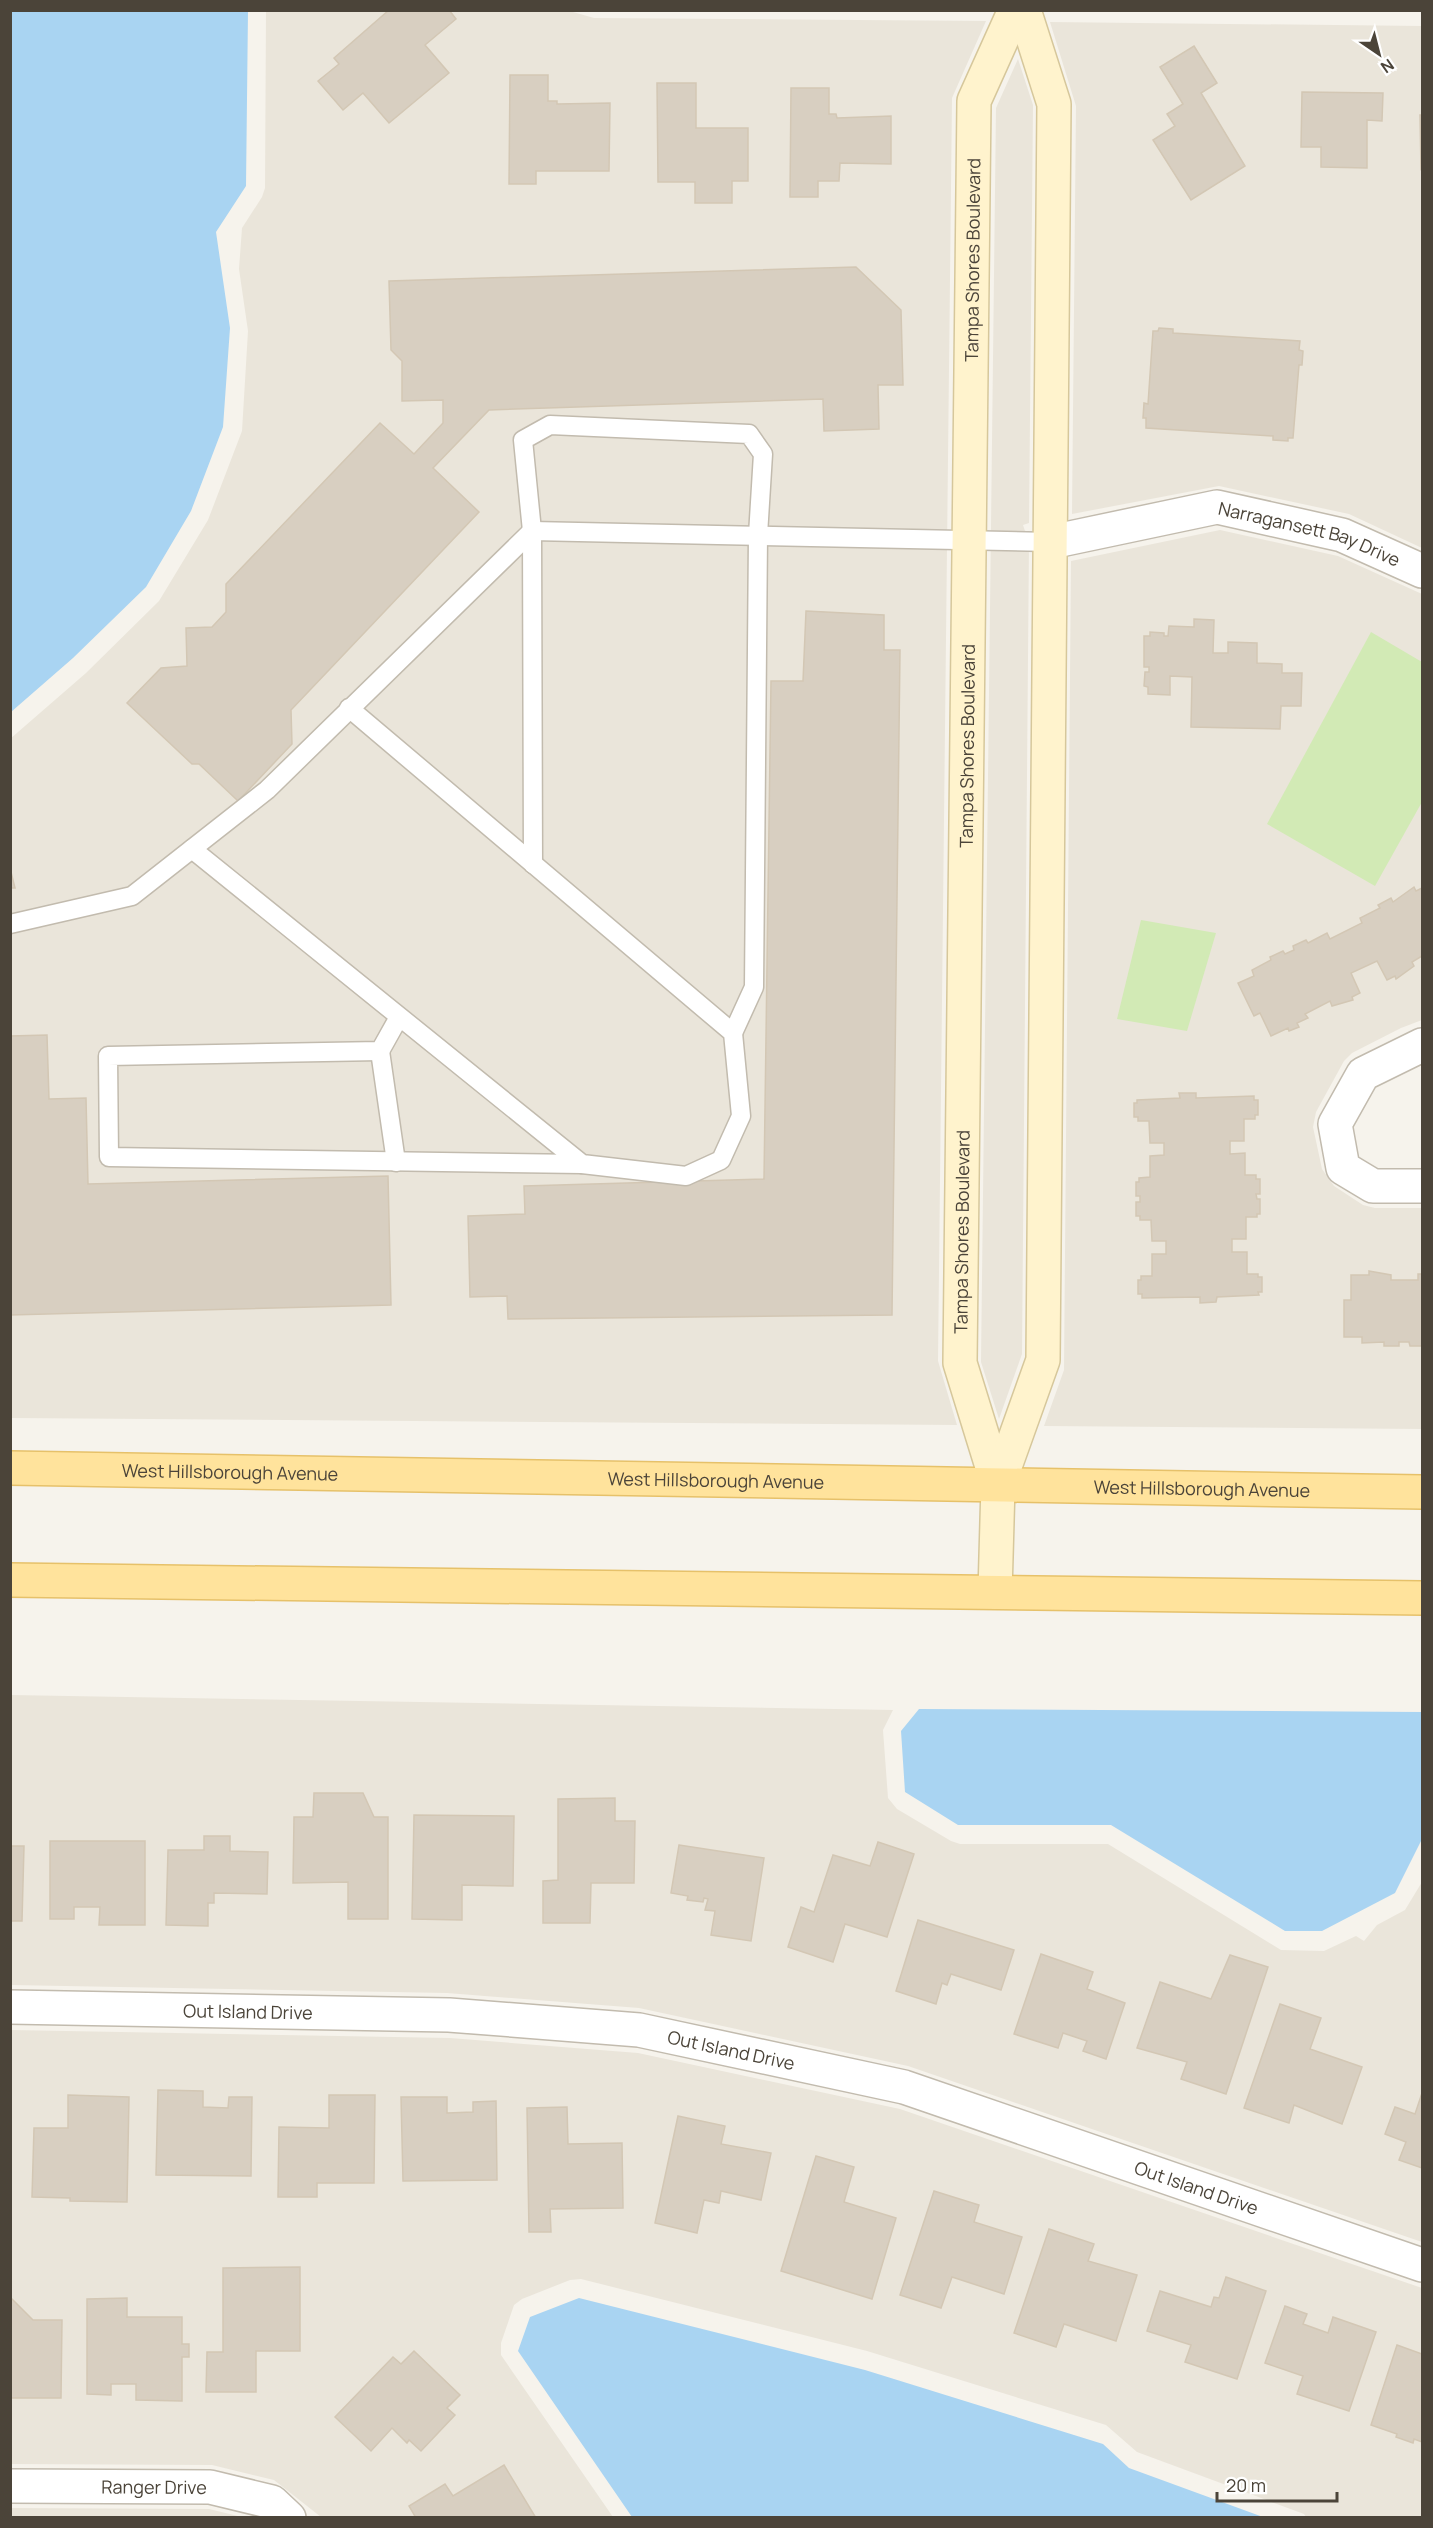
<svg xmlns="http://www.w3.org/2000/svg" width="1433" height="2528" viewBox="0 0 1433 2528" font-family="Manrope,sans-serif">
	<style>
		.residential { fill: #eae5da }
		.green { fill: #d2eab5 }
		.water { fill: #a9d4f2 }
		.building { fill: #d8cfc1; stroke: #d3c7b4; stroke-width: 1.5 }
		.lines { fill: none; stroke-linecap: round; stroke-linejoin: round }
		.lane-casing { stroke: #c2bbae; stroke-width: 21 }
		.street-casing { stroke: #c2bbae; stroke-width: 36 }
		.secondary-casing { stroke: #d6c79b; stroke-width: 36 }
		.primary-casing { stroke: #e6c16a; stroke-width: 36 }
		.lane { stroke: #fff; stroke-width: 18 }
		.street { stroke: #fff; stroke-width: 33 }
		.secondary { stroke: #fff3cd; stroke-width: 33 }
		.primary { stroke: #ffe39c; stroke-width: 33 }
		.labels { text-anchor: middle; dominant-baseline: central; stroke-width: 4.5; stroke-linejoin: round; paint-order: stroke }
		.street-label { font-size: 18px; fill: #4b4439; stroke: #fff }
	</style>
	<rect width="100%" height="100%" fill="#f6f3ec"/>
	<g class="residential">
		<path d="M566 10 594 18 986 21 952 98 938 1361 957 1425 11 1418 10 739 86 673 159 601 208 520 242 431 248 331 239 269 242 228 262 197 265 188 266 11Z"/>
		<path d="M1050 22 1422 26V548L1349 514 1219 486 1072 514 1076 106Z"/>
		<path d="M1018 59 1033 105 1029 523 1023 525 1029 543 1022 1354 999 1419 981 1362 996 108Z"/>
		<path d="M1220 530 1338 556 1422 594V1020L1401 1028 1352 1053 1344 1061 1316 1112 1313 1127 1322 1169 1334 1186 1363 1205 1375 1208H1422V1429L1044 1426 1064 1370 1071 561Z"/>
		<path d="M11 1695 893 1710 883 1730 888 1798 897 1809 951 1841 960 1844H1108L1281 1950 1324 1951 1356 1936 1364 1941 1377 1925 1405 1910 1422 1882V2242L908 2066 639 2008 447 1993 11 1985Z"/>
		<path d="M11 2030 450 2038 638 2053 900 2109 1422 2288V2517H1306L1304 2514 1137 2452 1106 2425 867 2351 581 2279 570 2280 522 2299 514 2305 501 2343V2355L613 2517H321L274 2480 212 2465 11 2464Z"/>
		<path d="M11 2508 209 2509 242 2517 11 2518Z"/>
	</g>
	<g class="green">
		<path d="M1371 632 1422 662V802L1375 886 1267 824Z"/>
		<path d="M1141 920 1216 933 1187 1031 1117 1019Z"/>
	</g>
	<g class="water">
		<path d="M11 10 248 11 246 186 216 232 230 328 223 427 191 511 146 587 73 658 11 712Z"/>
		<path d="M919 1709 1422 1712V1839L1395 1893 1322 1931H1285L1111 1825H958L905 1792 901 1731Z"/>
		<path d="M579 2298 865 2370 1103 2444 1129 2468 1263 2517H632L518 2351 530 2317Z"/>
	</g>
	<g class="building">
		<path d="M389 10H449L456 19 425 45 449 73 389 123 363 93 343 110 318 81 339 64 334 58Z"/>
		<path d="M1194 46 1217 83 1201 93 1245 166 1191 200 1153 140 1175 126 1167 114 1183 104 1160 67Z"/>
		<path d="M510 75H548V101H557V104L610 103 609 171H536V184H509Z"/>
		<path d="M657 83H696V128H748V181H732V203H695V182H658Z"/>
		<path d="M791 88H829V114H836L837 118 891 116V164L840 163 839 181H818V197H790Z"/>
		<path d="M1302 92 1383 93 1382 121 1367 120V168L1321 167V147H1301Z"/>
		<path d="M1420 115H1422V168L1421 169Z"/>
		<path d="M856 267 901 310 903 385H878L879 429 824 431 823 399 489 410 433 468 479 512 291 710 292 744 238 801 199 764H192L127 703 161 668 187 666 186 628 212 627 226 612V584L380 423 414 454 443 423V400L402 401V361L391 350 389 281Z"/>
		<path d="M1159 328 1173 329V333L1300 341 1299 350 1303 351 1302 365H1299L1293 438H1288V441L1273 440V436L1146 428V418H1143L1144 403 1148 404 1153 331H1158Z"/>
		<path d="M806 611 884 615V650H900L892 1315 508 1319 507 1296 470 1297 468 1216 525 1214 524 1186 764 1179 771 681H803Z"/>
		<path d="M1194 619 1214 620 1213 653H1228V642L1257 643V663L1282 664V673H1302L1301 706H1281L1280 729 1191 727 1192 677 1170 676V695L1148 694V687L1144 686 1145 672H1149V667H1144V636H1150V632L1164 633V636H1168L1169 626 1194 627Z"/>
		<path d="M10 868 15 888H10Z"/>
		<path d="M1414 887 1416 891 1422 888V956L1412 962 1414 966 1396 979 1395 976 1387 980 1377 961 1351 973 1360 993 1352 997 1353 1000 1332 1006 1330 1001 1305 1014 1308 1018 1297 1023 1299 1027 1289 1031 1288 1028 1271 1036 1260 1013 1254 1016 1238 983 1254 976 1252 970 1271 960 1270 957 1283 951 1285 954 1294 950 1293 946 1306 940 1308 943 1327 933 1330 939 1362 923 1360 918 1380 908 1378 905 1391 898 1393 902Z"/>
		<path d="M47 1035 49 1099 86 1098 88 1184 388 1176 391 1305 10 1315V1036Z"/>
		<path d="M1179 1093H1196V1098L1254 1096V1100H1258V1115H1255V1119H1244V1141H1230V1154L1245 1153V1175H1256V1179H1260V1194H1256L1257 1199H1260V1214H1257V1217H1246V1239H1232V1252H1247V1274H1258V1277H1262V1292H1258L1259 1295 1217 1297 1216 1302 1200 1303V1297L1142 1298V1294H1138V1280H1141V1276H1152V1254H1166V1241H1152L1151 1220H1140V1216H1136V1202H1140V1196H1136V1182H1139V1178L1150 1177V1156L1164 1155V1143H1150L1149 1121H1138V1117H1134V1103H1137V1100L1180 1098Z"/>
		<path d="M1369 1271 1391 1275V1280H1418V1274H1422V1346H1410L1409 1342H1399V1346H1384V1342L1362 1343V1337H1344V1300H1351V1275H1369Z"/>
		<path d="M314 1793H363L374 1817H388V1919H348V1882L293 1883 294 1817H313Z"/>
		<path d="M615 1798V1821H635L634 1883H591L590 1923H543V1881L558 1880V1799Z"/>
		<path d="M414 1815 514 1816 513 1886 462 1885V1920L412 1919Z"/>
		<path d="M204 1836H230V1851L268 1852 267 1894 214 1893V1903H208V1926L166 1925 168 1850H204Z"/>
		<path d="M50 1841H145V1925H99L100 1907H74V1919H50Z"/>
		<path d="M878 1842 914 1854 887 1937 845 1924 833 1962 788 1947 801 1907 814 1912 833 1855 870 1866Z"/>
		<path d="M679 1845 764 1858 751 1941 711 1935 715 1911 705 1910 708 1899 704 1898 703 1902 687 1900 688 1896 671 1893Z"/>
		<path d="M10 1846H24L22 1921H10Z"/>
		<path d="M918 1920 1014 1950 1001 1990 951 1974 947 1985 942 1983 936 2004 896 1991Z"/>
		<path d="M1041 1954 1093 1972 1087 1989 1125 2003 1106 2059 1083 2051 1087 2041 1063 2033 1058 2048 1014 2034Z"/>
		<path d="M1230 1955 1268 1967 1226 2094 1181 2079 1187 2062 1137 2048 1160 1982 1211 1999Z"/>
		<path d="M1280 2004 1321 2018 1310 2049 1362 2067 1342 2124 1294 2105 1289 2123 1244 2108Z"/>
		<path d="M158 2090 203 2091V2107L228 2108 229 2097H252L251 2176 156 2175Z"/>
		<path d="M1422 2093V2168L1399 2160 1406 2142 1385 2134 1395 2107 1415 2114Z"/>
		<path d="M68 2095 129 2097 127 2202 70 2201V2198L32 2197 34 2128H68Z"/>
		<path d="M329 2095H375L374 2183H317V2197H278L279 2127 329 2128Z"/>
		<path d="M401 2097H447V2113L473 2112V2102L496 2101 497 2180 403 2181Z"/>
		<path d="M567 2107 568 2144 622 2143 623 2208 550 2209 551 2232H529L527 2108Z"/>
		<path d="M678 2116 725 2126 721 2144 771 2153 761 2200 721 2191 719 2203 704 2200 697 2233 655 2223Z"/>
		<path d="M816 2156 854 2167 844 2202 896 2218 872 2299 781 2271Z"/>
		<path d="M934 2191 979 2205 974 2222 1022 2237 1004 2294 952 2277 941 2308 900 2295Z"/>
		<path d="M1049 2229 1094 2244 1088 2261 1137 2275 1116 2341 1064 2324 1056 2347 1014 2333Z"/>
		<path d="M300 2267V2351H256V2392H206L207 2352H223V2268Z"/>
		<path d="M1226 2277 1266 2291 1237 2379 1185 2362 1191 2345 1147 2331 1160 2291 1211 2307 1214 2297 1219 2298Z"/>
		<path d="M10 2286 11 2298 33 2320H62L61 2398H10Z"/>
		<path d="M127 2298V2317H182V2344H189V2357H182V2401L136 2400V2384H111V2395L87 2394V2299Z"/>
		<path d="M1285 2306 1307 2314 1303 2324 1328 2333 1333 2317 1376 2332 1349 2411 1297 2394 1303 2376 1265 2363Z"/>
		<path d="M1397 2345 1422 2354V2442L1414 2439 1413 2443 1396 2437 1397 2434 1371 2425Z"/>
		<path d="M414 2351 460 2395 447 2408 455 2415 421 2451 409 2440 407 2443 392 2428 371 2451 335 2417 393 2357 401 2364Z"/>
		<path d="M504 2465 536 2518H416L409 2506 445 2484 453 2496Z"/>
	</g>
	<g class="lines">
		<g class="lane-casing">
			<g id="lane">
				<path d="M192 849 582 1164 686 1176 721 1160 741 1116 733 1033 349 708"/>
				<path d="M533 864 532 531 523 440 550 425 749 434 763 454 758 535 754 987 733 1033"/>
				<path d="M10 924 132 896 267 790 532 531 1051 542"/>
				<path d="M399 1017 380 1051 108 1056 109 1157 582 1164"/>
				<path d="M380 1051 396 1162"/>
			</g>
		</g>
		<g class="street-casing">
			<g id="street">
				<path id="s1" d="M1051 542 1217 507 1342 535 1422 571"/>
				<path d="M1422 1045 1363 1074 1335 1124 1343 1168 1373 1186H1422"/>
				<path id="s2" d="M10 2007 449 2015 639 2030 904 2087 1422 2265"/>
				<path id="s3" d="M10 2486 210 2487 272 2502 289 2518"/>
			</g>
		</g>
		<g class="secondary-casing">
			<g id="secondary">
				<path id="s4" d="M998 1486 960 1363 974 101 1015 10"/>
				<path d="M995 1592 998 1486 1043 1360 1054 104 1024 10"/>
			</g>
		</g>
		<g class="primary-casing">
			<g id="primary">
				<path id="s5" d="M10 1468 1422 1492"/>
				<path d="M10 1580 1422 1598"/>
			</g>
		</g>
		<use href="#lane" class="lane"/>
		<use href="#street" class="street"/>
		<use href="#secondary" class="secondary"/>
		<use href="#primary" class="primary"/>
	</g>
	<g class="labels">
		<g class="street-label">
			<text stroke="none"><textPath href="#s4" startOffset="1232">Tampa Shores Boulevard</textPath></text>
			<text stroke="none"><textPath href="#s1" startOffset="266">Narragansett Bay Drive</textPath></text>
			<text stroke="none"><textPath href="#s4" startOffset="746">Tampa Shores Boulevard</textPath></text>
			<text stroke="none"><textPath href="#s4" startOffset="260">Tampa Shores Boulevard</textPath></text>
			<text stroke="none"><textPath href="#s5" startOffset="220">West Hillsborough Avenue</textPath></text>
			<text stroke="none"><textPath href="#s5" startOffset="706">West Hillsborough Avenue</textPath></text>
			<text stroke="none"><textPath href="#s5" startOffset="1192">West Hillsborough Avenue</textPath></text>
			<text stroke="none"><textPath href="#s2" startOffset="238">Out Island Drive</textPath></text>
			<text stroke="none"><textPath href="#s2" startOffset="724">Out Island Drive</textPath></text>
			<text stroke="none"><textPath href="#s2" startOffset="1210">Out Island Drive</textPath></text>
			<text stroke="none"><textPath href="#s3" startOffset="144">Ranger Drive</textPath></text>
		</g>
	</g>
	<rect width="1433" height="2528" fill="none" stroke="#4b4439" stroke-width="24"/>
	<g transform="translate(1379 54) rotate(145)" stroke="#ffffff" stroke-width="4.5" paint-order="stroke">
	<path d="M0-4.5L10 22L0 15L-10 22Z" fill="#4b4439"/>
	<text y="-9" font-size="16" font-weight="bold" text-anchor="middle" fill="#4b4439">N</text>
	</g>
	<path d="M1217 2492v9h120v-9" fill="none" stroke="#4b4439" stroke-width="3"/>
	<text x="1226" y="2492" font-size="18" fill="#4b4439" stroke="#ffffff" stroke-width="4.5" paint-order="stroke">20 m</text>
</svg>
